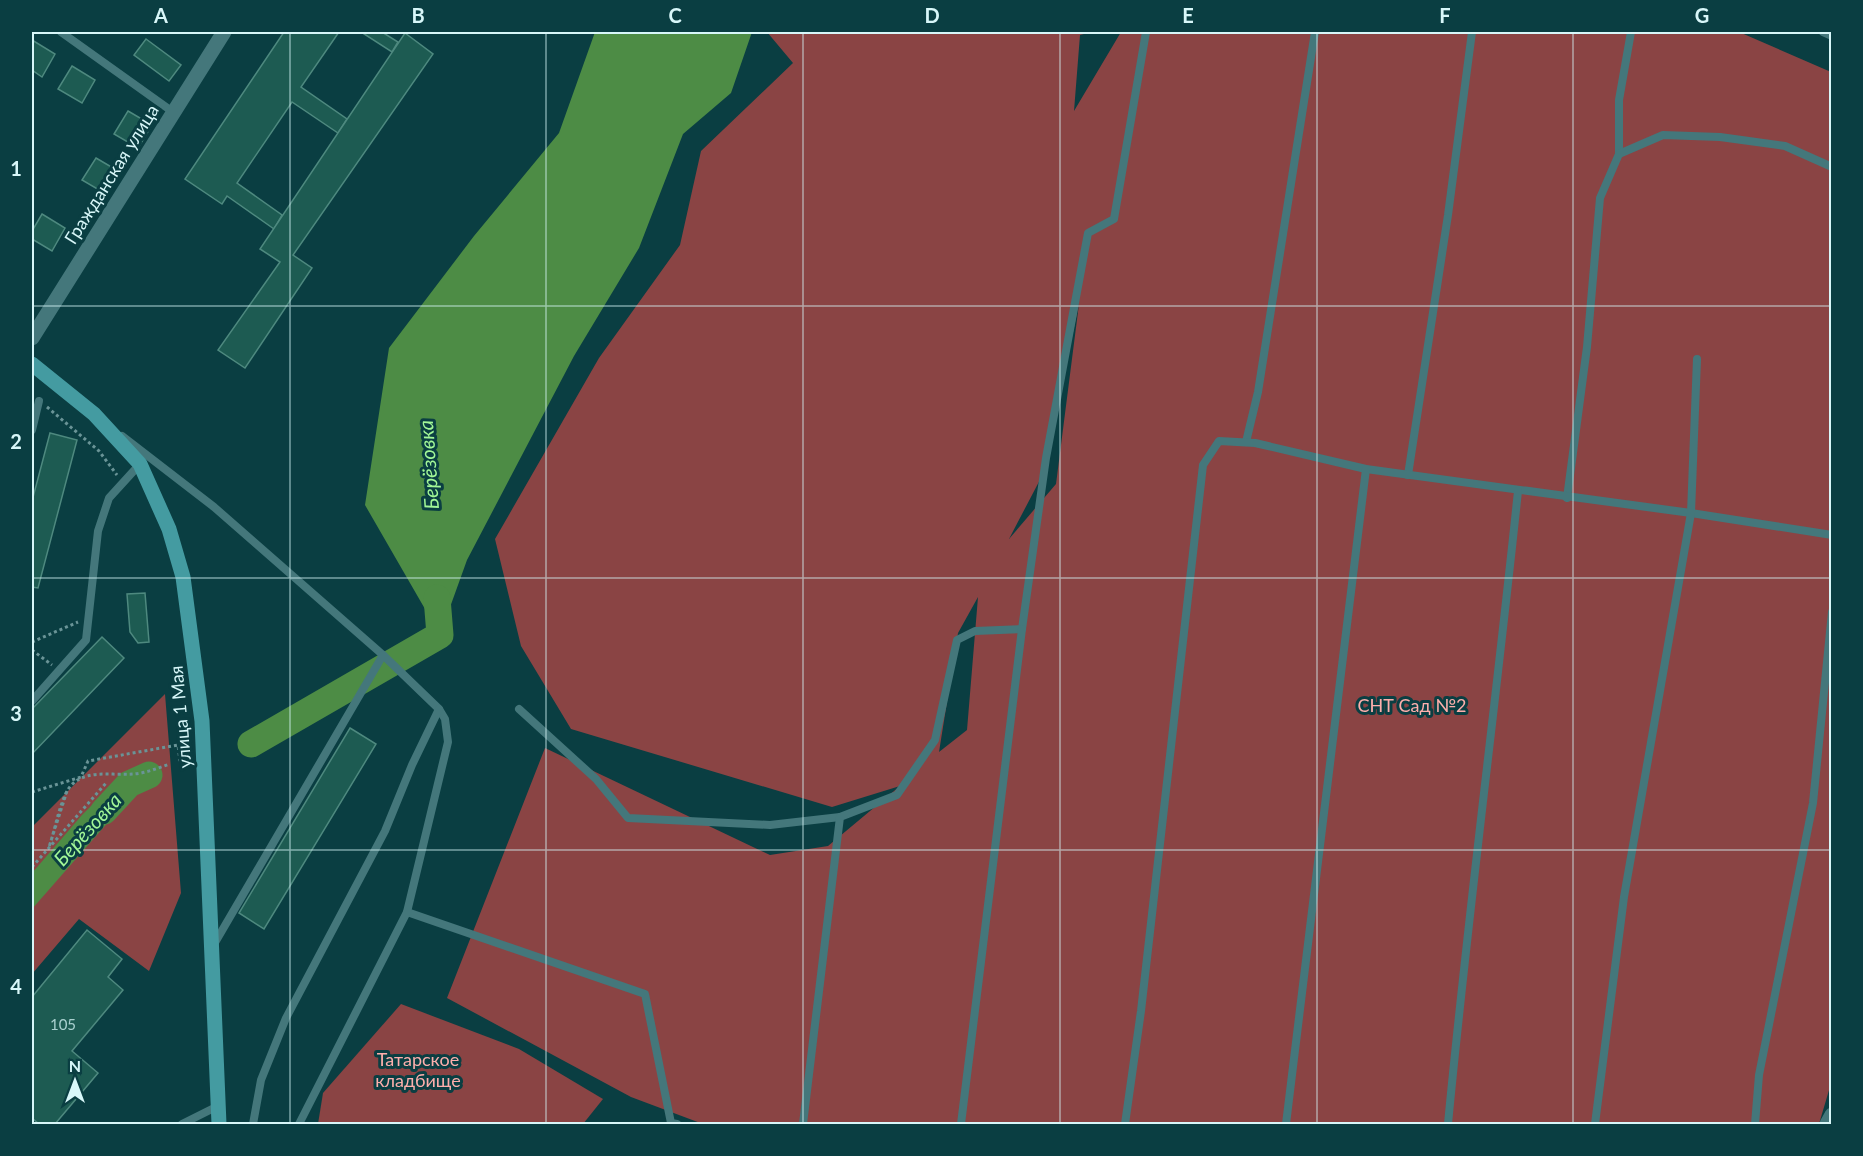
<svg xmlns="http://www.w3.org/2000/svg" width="1863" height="1156" viewBox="0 0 1863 1156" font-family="Lato,sans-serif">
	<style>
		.green { fill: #8a4444; fill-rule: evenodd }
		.water { fill: #4d8c45 }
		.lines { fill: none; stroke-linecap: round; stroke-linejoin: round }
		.river { stroke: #4d8c45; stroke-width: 27 }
		.building { fill: #1d5b52; stroke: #4e897f; stroke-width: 1.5 }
		.path { stroke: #6a9497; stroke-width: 3; stroke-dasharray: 3 3; stroke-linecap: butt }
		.service { stroke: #44777b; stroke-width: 8 }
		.minor { stroke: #44777b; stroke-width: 15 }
		.secondary { stroke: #449ba1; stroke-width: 15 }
		.grid { fill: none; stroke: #d8f7f9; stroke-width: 1.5; stroke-opacity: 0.55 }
		.labels { text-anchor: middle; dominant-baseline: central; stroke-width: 6; stroke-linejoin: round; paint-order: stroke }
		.number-label { font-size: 15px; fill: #a9d0cf }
		.street-label { font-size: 18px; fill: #d8f7f9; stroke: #0a3e42 }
		.park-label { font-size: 18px; fill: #fdafac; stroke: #0a3e42 }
		.water-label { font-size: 20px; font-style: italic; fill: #a2f797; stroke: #0a3e42 }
		.neatline { fill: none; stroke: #d8f7f9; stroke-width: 2 }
		.grid-label { font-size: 20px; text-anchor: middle; font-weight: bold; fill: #d8f7f9 }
	</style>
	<rect width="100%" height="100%" fill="#0a3e42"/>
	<g class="green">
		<path d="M767 32H1092L1080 35 1074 111 1121 32H1739L1831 72 1832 1080 1819 1124H703L631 1097 447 998 545 748 770 855 828 846 900 786 832 807 571 729 521 646 495 539 599 358 680 245 701 151 793 63ZM1079 304 1056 484 1009 539 1043 474ZM978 597 967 730 939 752 958 633Z"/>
		<path d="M165 694 181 893 149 971 79 919 32 974V827Z"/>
		<path d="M401 1004 519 1049 603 1099 583 1124H318L323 1093Z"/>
	</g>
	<g class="water">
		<path d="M595 32H752L731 93 683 134 639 248 574 356 467 560 440 635 365 505 389 348 474 236 559 133Z"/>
		<path d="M120 777 129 784 132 795 32 909V873L82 815Z"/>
	</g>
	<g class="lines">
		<g class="river">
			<path d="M251 744 440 635 437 598"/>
			<path d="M104 811 129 784 149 775"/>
		</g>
	</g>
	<g class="building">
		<path d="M284 32H339L301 87 347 119 338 133 292 102 237 183 282 215 274 229 227 196 222 204 185 179Z"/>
		<path d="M361 32H382L398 42 392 52Z"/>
		<path d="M405 33 433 54 293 255 312 268 245 368 218 350 280 262 260 249Z"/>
		<path d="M146 39 181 65 169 81 134 55Z"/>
		<path d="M32 40 55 54 42 77 32 70Z"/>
		<path d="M72 66 95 80 82 103 58 89Z"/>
		<path d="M128 111 152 125 138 148 114 134Z"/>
		<path d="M96 158 120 172 106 194 82 180Z"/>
		<path d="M42 214 65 228 52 251 32 239V231Z"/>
		<path d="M50 433 77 440 38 588 32 587V501Z"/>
		<path d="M145 593 149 642 138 643 130 632 127 594Z"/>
		<path d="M102 637 124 658 32 754V709Z"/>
		<path d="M350 728 376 744 264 929 239 913Z"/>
		<path d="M87 930 122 959 108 977 123 990 72 1051 98 1073 55 1124H39L32 1118V997Z"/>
	</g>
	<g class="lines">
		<g class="path">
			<path d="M47 407 99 451 117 475"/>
			<path d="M32 642 78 622"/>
			<path d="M32 650 52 665"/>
			<path d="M67 791 49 847C55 830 58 810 66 793 79 767 110 776 134 774 146 773 158 768 170 764"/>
			<path d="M32 792 81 777 88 761 178 745 180 761"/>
			<path d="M32 867 107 782"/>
		</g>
		<g class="service">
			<path d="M61 32 173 112"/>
			<path d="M1823 32 1832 36"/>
			<path d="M1619 154V100L1631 32"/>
			<path d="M32 430 39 401"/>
			<path d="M122 436 214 507 383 655"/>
			<path d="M1246 442 1258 392 1315 32"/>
			<path d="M1408 475 1448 215 1472 32"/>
			<path d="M1567 498 1587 347 1600 198 1619 154 1663 135 1720 137 1785 146 1832 167"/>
			<path d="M32 701 86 640 98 531 109 498 140 464"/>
			<path d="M519 709 596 779 628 818 770 825 840 817"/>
			<path d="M407 912 645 994 671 1123 677 1124"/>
			<path d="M213 946 383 655 439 709 445 719 448 742 407 912 299 1124"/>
			<path d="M182 1124 218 1106"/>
			<path d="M253 1124 261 1080 286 1018 385 831 412 765 439 709"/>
			<path d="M803 1124 840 817 897 795 935 740 957 640 975 631 1022 629 1046 458 1088 233 1114 219 1146 32"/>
			<path d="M961 1124 1022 629"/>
			<path d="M1125 1124 1141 1011 1203 465 1219 441 1255 443 1366 469 1691 513 1832 535"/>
			<path d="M1286 1124 1366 469"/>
			<path d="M1448 1124C1468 913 1496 703 1518 491"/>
			<path d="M1595 1124 1624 897 1691 513 1697 359"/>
			<path d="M1755 1124 1759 1075 1813 803 1832 612"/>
		</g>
		<g class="minor">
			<path d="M32 338 224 32"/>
			<path d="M1827 1124 1832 1115"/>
		</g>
		<path class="secondary" d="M32 364 94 414 140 464 169 529 183 577 202 721 219 1124"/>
	</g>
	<path class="grid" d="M290 32V1124M546 32V1124M803 32V1124M1060 32V1124M1317 32V1124M1573 32V1124M32 306H1832M32 578H1832M32 850H1832"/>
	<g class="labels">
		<g class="number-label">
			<text x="63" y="1024">105</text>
		</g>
		<g class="street-label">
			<text transform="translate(111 174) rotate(-58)">Гражданская улица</text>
			<text transform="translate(180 717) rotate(-95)">улица 1 Мая</text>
		</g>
		<g class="park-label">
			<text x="1412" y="705">СНТ Сад №2</text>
			<text x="418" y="1059">Татарское<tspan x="418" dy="21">кладбище</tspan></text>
		</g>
		<g class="water-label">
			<text transform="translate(428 465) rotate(-94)">Берёзовка</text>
			<text transform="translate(87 829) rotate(-48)">Берёзовка</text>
		</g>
	</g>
	<rect width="1863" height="1156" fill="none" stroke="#0a3e42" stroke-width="66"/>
	<g transform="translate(75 1081)" stroke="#0a3e42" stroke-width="4.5" paint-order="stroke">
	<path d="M0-4.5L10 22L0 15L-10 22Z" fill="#d8f7f9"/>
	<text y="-9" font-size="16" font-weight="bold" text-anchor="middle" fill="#d8f7f9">N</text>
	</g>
	<rect x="33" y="33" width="1797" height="1090" class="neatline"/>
	<g class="grid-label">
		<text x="161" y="23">A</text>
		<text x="418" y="23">B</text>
		<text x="675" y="23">C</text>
		<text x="932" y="23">D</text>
		<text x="1188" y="23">E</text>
		<text x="1445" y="23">F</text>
		<text x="1702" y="23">G</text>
		<text x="16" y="176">1</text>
		<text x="16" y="449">2</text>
		<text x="16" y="721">3</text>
		<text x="16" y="994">4</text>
	</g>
</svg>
